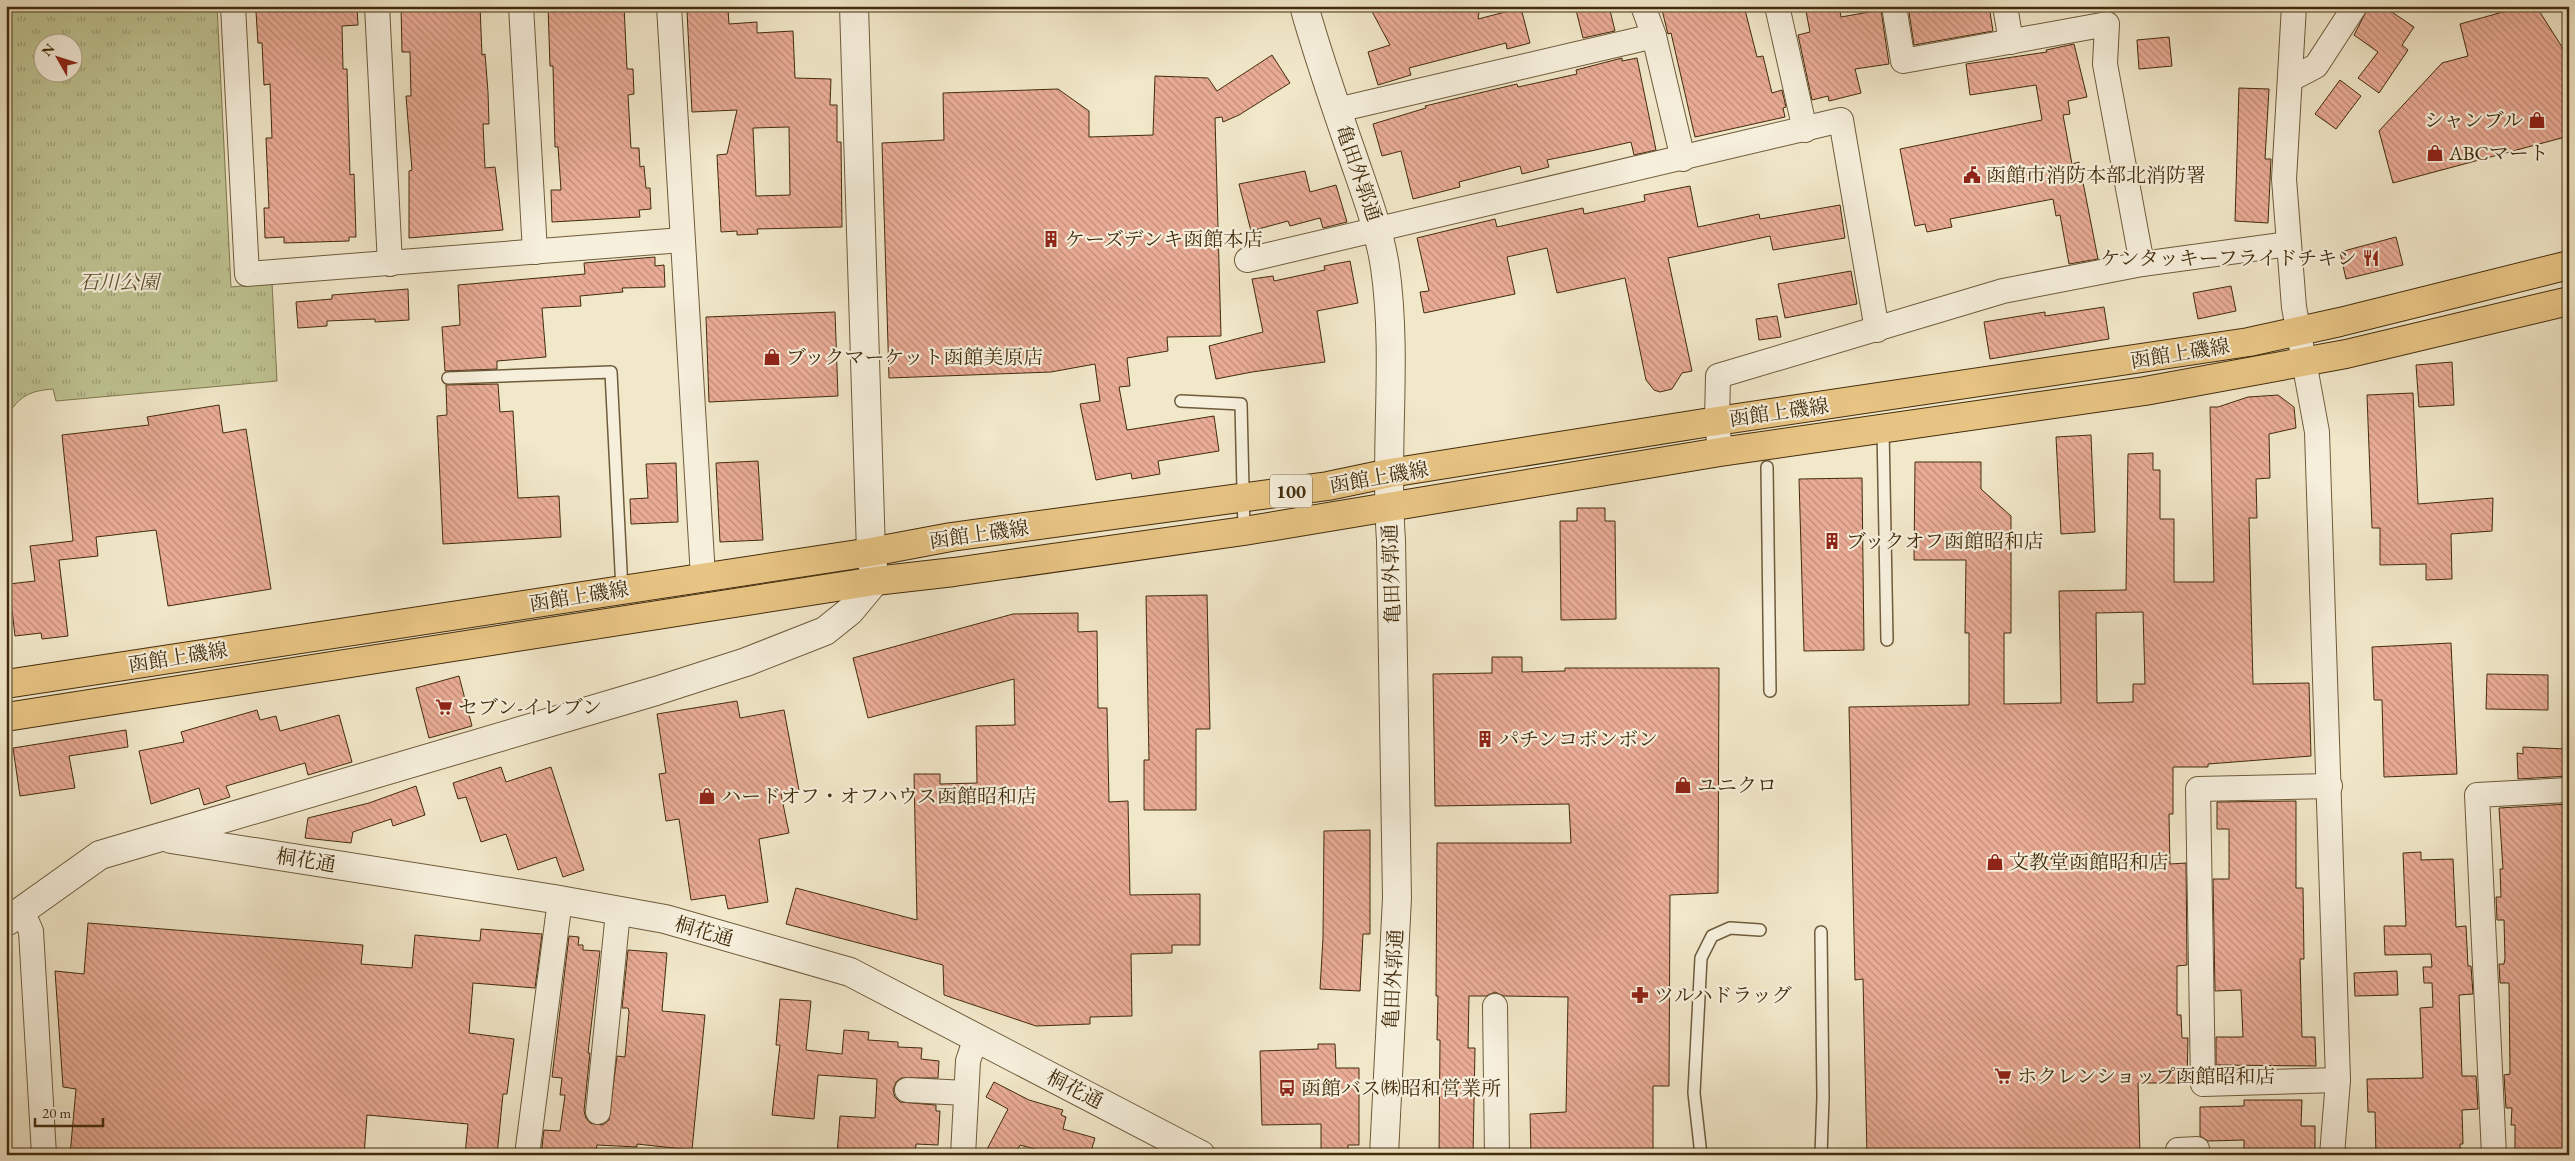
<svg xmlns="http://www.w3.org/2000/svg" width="2575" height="1161" viewBox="0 0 2575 1161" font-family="'EB Garamond','Noto Serif JP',serif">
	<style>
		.park { fill: url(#park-tufts); stroke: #807850; fill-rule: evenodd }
		.building { fill: url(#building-back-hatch); stroke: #422c0c; fill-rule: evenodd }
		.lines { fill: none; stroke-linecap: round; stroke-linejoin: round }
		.service-casing { stroke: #6e5b3b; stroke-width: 14 }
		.minor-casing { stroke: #6e5b3b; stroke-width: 26 }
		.tertiary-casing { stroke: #6e5b3b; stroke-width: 30 }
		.primary-casing { stroke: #422c0c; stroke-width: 30 }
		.service { stroke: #f6efdc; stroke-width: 11 }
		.minor { stroke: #f6efdc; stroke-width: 24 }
		.tertiary { stroke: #f6efdc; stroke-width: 28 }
		.primary { stroke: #e8c484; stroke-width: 28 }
		.labels { text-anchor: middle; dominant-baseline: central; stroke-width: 4.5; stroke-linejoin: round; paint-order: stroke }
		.shield { fill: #f6efdc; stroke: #78664a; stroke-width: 1 }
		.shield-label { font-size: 19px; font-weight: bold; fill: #422c0c }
		.poi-label { font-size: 20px; fill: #422c0c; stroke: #f6efdc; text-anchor: start }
		.street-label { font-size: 20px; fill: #422c0c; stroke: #f6efdc }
		.park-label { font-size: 20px; font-style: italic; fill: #61522e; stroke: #f6efdc }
	</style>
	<defs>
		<pattern id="park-tufts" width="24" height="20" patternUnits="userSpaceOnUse" patternTransform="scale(1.25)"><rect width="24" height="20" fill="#bfc493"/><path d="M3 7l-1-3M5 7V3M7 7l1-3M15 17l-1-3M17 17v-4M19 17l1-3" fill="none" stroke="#9d9f76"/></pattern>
		<pattern id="building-back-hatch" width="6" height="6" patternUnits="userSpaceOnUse" patternTransform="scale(1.25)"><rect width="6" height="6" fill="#eaac96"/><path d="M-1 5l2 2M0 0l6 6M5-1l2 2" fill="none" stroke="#bf8c79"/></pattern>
	</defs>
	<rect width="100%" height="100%" fill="#f1e7c9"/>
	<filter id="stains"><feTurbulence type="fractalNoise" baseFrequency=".004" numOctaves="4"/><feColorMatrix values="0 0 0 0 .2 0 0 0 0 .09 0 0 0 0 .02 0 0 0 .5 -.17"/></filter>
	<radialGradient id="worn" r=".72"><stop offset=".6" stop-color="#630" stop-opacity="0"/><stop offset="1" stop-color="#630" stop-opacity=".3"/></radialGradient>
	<path class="park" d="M6 6H217L231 287 272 283 277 381 56 401 53 389C28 391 21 396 6 416ZM42 42H72V72H42Z"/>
	<g class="building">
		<path d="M261 6H357L358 25 342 26 343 69H347L350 175 354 174 356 237H349V241L284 243V237L265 238 264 208H269L266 138H272L270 84 264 85 262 43H258L256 12 261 11Z"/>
		<path d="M401 6H480L482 55 485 54 488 92 489 124H483L485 168 495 167 503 230 409 238V171L412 170 406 96H411L410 52H402Z"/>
		<path d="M548 6H624L627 69H633L634 94 628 95 631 148H639L640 167 644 166 646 188H650L651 209 639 210 640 217 552 222 551 190H561L558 147H555L553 66H550Z"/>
		<path d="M1369 6H1480L1478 19 1521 8 1530 43 1507 49 1506 43 1409 68 1411 75 1378 85 1368 52 1390 45Z"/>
		<path d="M1575 6H1609L1615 31 1583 38Z"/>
		<path d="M1661 6H1744L1757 57 1763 56 1772 93 1782 90 1786 107 1783 108 1785 117 1695 137 1671 33 1668 34Z"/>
		<path d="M1805 6H1839L1841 17 1881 10 1889 64 1855 69 1861 93 1829 101 1828 96 1812 100 1798 35 1810 32Z"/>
		<path d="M1908 6H1989L1993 31 1914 45Z"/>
		<path d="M2369 6H2383L2414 27 2402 45 2408 50 2379 93 2358 78 2378 52 2354 35Z"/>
		<path d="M2524 6H2536L2569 58V136L2393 183 2379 131 2442 63 2468 56 2460 24Z"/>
		<path d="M728 9 729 24 757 22V33L793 31 795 78 831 79 830 105H837V142H841L842 227 757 229 758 234 737 235V231L721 232 717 155 727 154 737 110 692 112 687 11ZM789 127 790 195 756 196 753 128Z"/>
		<path d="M2169 37 2172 66 2139 69 2137 40Z"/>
		<path d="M2074 44 2087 97 2068 101 2070 114 2063 115 2072 164 2079 162 2098 259 2069 264 2060 215 2056 216 2053 199 1950 219 1952 227 1927 232 1925 224 1915 226 1900 149 2042 120 2036 85 1970 95 1966 64 2047 52 2046 50Z"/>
		<path d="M1272 55 1290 83 1239 115 1223 122 1222 117 1215 118 1221 336 1167 337 1168 351 1127 358 1130 386 1119 387 1127 430 1214 416 1219 451 1158 461 1160 474 1132 479 1131 473 1096 480 1080 404 1100 401 1095 364 1051 372 889 378 882 143 944 140 943 93 1058 89 1089 111V137L1153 135 1155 76 1208 78 1217 91Z"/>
		<path d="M1622 58V61L1637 58 1656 150 1634 155 1631 142 1591 151 1547 160 1549 167 1522 174 1520 166 1459 182 1460 187 1413 199 1401 151 1382 156 1373 124 1426 108 1425 106 1517 84 1518 87 1577 74 1576 70Z"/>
		<path d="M2340 80 2361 96 2336 129 2315 114Z"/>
		<path d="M2239 88 2269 89 2265 159H2271L2268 223 2235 221Z"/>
		<path d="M1305 171 1310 192 1336 185 1347 222 1323 228 1320 218 1290 226 1288 221 1251 231 1239 184Z"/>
		<path d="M1690 186 1698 227 1759 214 1760 219 1840 205 1845 238 1773 250 1770 236 1668 258 1692 371 1682 373 1672 389 1660 392 1654 390 1646 380 1625 278 1557 293 1547 248 1507 257 1515 294 1424 313 1420 292 1429 291 1417 238 1495 219 1497 227 1583 208 1584 214 1645 201 1644 195Z"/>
		<path d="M2396 237 2403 265 2346 279 2340 252Z"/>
		<path d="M655 257V266L664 265 665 287 622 288 623 292 580 296 581 306 542 308 546 357 497 361V369L445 371 442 327 460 325 458 285 585 274 584 263Z"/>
		<path d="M1350 261 1358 303 1317 311 1325 362 1252 372 1216 379 1209 346 1263 332 1252 279 1273 276 1274 281 1325 270 1324 266Z"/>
		<path d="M1851 271 1857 304 1785 318 1778 284Z"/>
		<path d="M2231 286 2236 311 2198 319 2193 293Z"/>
		<path d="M408 289 409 320 375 322V319L327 321V326L298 328 296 302 332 299V295Z"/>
		<path d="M2104 307 2109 339 1990 359 1984 322 2045 312V316Z"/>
		<path d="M835 312 838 396 709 402 706 317Z"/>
		<path d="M1777 316 1781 337 1759 340 1756 319Z"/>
		<path d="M2452 362 2454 405 2419 407 2416 365Z"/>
		<path d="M498 384 500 412 513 411 518 498 559 496 561 537 443 544 437 416 447 415 446 385Z"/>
		<path d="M2413 393 2418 504 2493 498 2492 531 2451 534 2452 579 2426 580V564L2380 565V528H2372L2367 395Z"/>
		<path d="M2278 395 2294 407 2296 428 2269 434 2270 478 2256 479 2257 518H2249L2253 684 2309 683 2311 756 2208 764V767H2173V814H2169L2170 864 2186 863 2187 965 2177 966V1015H2181L2182 1038H2188L2187 1083H2138L2140 1155H1867L1863 979 1855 980 1849 707 1969 705V633H1965L1966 560H1914L1915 462H1981V489L2011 516V633H2004V704L2061 703 2059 591 2126 590 2128 454 2153 453V470H2160V519H2174V582H2214L2210 407H2218L2248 397ZM2143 612 2145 684H2133V702L2097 703 2096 613Z"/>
		<path d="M219 405 223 433 246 429 271 589 168 606 156 530 96 537 98 556 59 560 68 636 42 639 41 633 15 636 9 584 35 581 30 546 73 541 62 435 149 425 147 417Z"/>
		<path d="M2091 435 2095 532 2061 534 2056 437Z"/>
		<path d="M758 461 763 540 720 542 716 463Z"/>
		<path d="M676 463 678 522 631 524 630 499 648 498 646 464Z"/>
		<path d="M1862 478 1864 650 1804 651 1799 479Z"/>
		<path d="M1577 508H1605V521H1615L1616 619 1561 620 1560 521H1577Z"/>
		<path d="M1207 595 1210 729H1196V810H1144V760H1149L1146 596Z"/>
		<path d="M1078 613V632L1097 631 1098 708H1107L1109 802 1128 801 1130 895 1200 894V945H1172V953L1131 954 1132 1016 1090 1017V1024L1036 1026 944 995 943 965 786 924 796 888 917 920 914 774H940V784L977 783 976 726 1015 725 1014 679 868 718 853 658 1013 614Z"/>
		<path d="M2451 643 2457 774 2384 777 2382 700H2374L2372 647Z"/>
		<path d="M1492 657H1522V672L1565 671V668H1719L1718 893 1670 895 1669 1086H1653V1155H1531L1530 1114 1566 1112 1568 997 1504 996 1495 992 1486 996H1469L1468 1048H1475L1473 1155H1439L1440 1040H1437L1438 996H1436L1437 843H1571L1569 804 1435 806 1433 674 1492 673Z"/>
		<path d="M2487 674 2548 675V710L2486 709Z"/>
		<path d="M459 676 472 726 429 738 416 688Z"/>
		<path d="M737 701 740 718 784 710 799 790 781 794 789 833 759 839 768 902 728 909 725 895 691 900 679 819 666 821 659 774 666 773 657 714Z"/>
		<path d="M257 710 260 720 276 716 280 731 339 715 352 762 308 775 305 763 226 786 230 797 204 805 199 788 151 804 139 751 184 742 181 732Z"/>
		<path d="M126 730 128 747 69 756 75 788 20 796 13 748Z"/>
		<path d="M2523 747 2565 749V754H2569V776L2518 779 2517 753 2523 754Z"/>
		<path d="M501 767 506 782 551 767 584 870 563 877 556 857 518 870 506 834 481 842 466 797 458 799 453 783Z"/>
		<path d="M416 786 425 815 393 826 391 819 353 832 351 843 305 838 308 818 369 803Z"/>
		<path d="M2296 801V888H2303L2304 959H2300L2302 1037H2315L2316 1066 2216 1065V1037H2243L2241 990 2215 991 2213 879H2229V829H2217V802Z"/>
		<path d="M2569 804V831H2566L2569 866V940H2567L2569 1155H2515V1125H2511L2512 1108H2506L2504 1075 2510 1074 2509 983H2500L2499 964H2504L2505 958 2504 920H2497L2496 897H2501L2500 869H2503L2499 808Z"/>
		<path d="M1370 830V934H1363L1360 991 1320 989 1323 938 1324 831Z"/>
		<path d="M2421 852V860L2453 859 2456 927 2466 926 2468 966H2471L2473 994 2459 995 2462 1076H2476L2478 1109 2462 1110 2463 1144H2460V1155H2376L2375 1112H2368L2367 1079 2423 1078 2420 1008 2433 1007 2432 983H2424L2423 967H2432L2431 954 2385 955 2384 926H2406L2403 853Z"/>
		<path d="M88 923 363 945 361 964 412 968 415 935 480 941 481 929 542 934 535 988 473 983 469 1033 514 1039 507 1094H503L497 1155H465L468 1124 367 1115 364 1155H70L76 1089 63 1087 55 971 84 974Z"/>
		<path d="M569 936 579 937 578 945H583V950L600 951 588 1053H590L584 1111 586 1118 590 1123 603 1125 609 1120 617 1056 625 1057 629 1012 628 1008H622L628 950 667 953 662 1011 705 1015 692 1150 637 1144V1147L597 1145 596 1150H589V1155H541L544 1130 560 1131 565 1095H560L562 1078 552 1077Z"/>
		<path d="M2397 971 2398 995 2355 996 2354 973Z"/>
		<path d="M780 999 811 1001 806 1050 842 1054 844 1030 869 1032 868 1040 898 1042V1047L922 1048 921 1059 939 1061 938 1078H901L896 1082 893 1090 895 1097 900 1102 936 1105V1111H940L938 1145 916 1144 915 1155H837L840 1116 875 1118 877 1079 818 1075 814 1119 772 1115 780 1045H776Z"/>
		<path d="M1318 1044H1335L1336 1068H1359V1145H1348V1155H1321V1124L1262 1125 1260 1051 1318 1049Z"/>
		<path d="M994 1082 1029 1100 1063 1110 1061 1115 1066 1117 1063 1129 1095 1138 1090 1155H1056L1020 1145 1015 1155H984L1008 1109 986 1097Z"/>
		<path d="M2244 1100H2302L2301 1126H2315V1151H2244V1140L2208 1141 2200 1136V1107L2244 1106Z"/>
	</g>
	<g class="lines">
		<g class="service-casing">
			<g id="service">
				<path d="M448 378 611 372 622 590"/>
				<path d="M1181 401 1241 404 1244 531"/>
				<path d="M1883 429 1887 640"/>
				<path d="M1767 467 1770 691"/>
				<path d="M1821 932 1823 1097 1821 1155"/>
				<path d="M1701 1155 1694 1093 1701 958 1712 936 1730 928 1760 930"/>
			</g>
		</g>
		<g class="minor-casing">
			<g id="minor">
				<path d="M233 6 247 274 682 240"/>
				<path d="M377 6 390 264"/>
				<path d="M521 6 535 252"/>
				<path d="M669 6 703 577"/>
				<path d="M1643 6 1654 36 1683 159"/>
				<path d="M1777 6 1805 130"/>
				<path d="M1894 6 1903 61 2107 24 2105 64 2142 264"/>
				<path d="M2005 6 2011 42"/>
				<path d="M2294 6 2284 179 2294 307 2317 432 2338 1080 2332 1155"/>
				<path d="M2291 79 2316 66 2355 6"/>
				<path d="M1337 110 1654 36"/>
				<path d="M1247 260 1841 120 1877 330"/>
				<path d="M1720 452 1717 421 1718 376 2003 291 2142 264 2289 244"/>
				<path d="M2330 786 2198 789 2203 1084 2338 1080"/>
				<path d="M22 911 31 931 44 1155"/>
				<path d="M1495 1006 1497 1155"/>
				<path d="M907 1090 966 1093"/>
				<path d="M598 1112 618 912"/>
				<path d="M2178 1150 2197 1149V1155"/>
				<path d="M527 1155 560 900"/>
				<path d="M963 1155 968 1061 976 1037"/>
				<path d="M2494 1155 2477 795 2569 790"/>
			</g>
		</g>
		<g class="tertiary-casing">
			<g id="tertiary">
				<path d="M1304 6C1318 56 1335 105 1352 154 1365 192 1379 228 1385 267 1398 358 1384 450 1391 540L1397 898 1384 1155"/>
				<path d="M171 839 554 899 665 919 850 972 1201 1155"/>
				<path d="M6 922 100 855 656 691 746 662 825 631 850 611 875 581 871 552 854 6"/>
			</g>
		</g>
		<g class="primary-casing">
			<g id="primary">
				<path d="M6 684 871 552 951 537 1328 486 1390 473 1717 421 2249 342 2340 322 2569 265"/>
				<path d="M6 717 875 581 954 572 1244 531 1720 452 2145 391 2346 354 2569 301"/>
			</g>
		</g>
		<use href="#service" class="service"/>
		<use href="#minor" class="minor"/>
		<use href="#tertiary" class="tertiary"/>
		<use href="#primary" class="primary"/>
	</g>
	<defs>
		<g id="shop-bare" transform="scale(1.35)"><path d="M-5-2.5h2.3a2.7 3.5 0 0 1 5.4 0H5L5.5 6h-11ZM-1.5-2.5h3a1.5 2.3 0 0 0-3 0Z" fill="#8f2418" stroke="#f6efdc" stroke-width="2.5" paint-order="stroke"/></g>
		<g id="civic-bare" transform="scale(1.35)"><path d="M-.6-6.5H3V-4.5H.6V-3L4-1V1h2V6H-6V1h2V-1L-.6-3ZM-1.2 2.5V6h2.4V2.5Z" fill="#8f2418" stroke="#f6efdc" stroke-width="2.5" paint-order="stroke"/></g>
		<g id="building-bare" transform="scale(1.35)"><path d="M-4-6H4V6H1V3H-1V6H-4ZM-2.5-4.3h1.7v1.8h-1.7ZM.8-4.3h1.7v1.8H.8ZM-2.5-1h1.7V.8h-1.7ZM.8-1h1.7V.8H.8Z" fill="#8f2418" stroke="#f6efdc" stroke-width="2.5" paint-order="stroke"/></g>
		<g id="restaurant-bare" transform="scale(1.35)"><path d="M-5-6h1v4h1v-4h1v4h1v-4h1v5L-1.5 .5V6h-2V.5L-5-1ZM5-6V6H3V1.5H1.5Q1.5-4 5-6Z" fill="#8f2418" stroke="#f6efdc" stroke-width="2.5" paint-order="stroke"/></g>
		<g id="supermarket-bare" transform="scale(1.35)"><path d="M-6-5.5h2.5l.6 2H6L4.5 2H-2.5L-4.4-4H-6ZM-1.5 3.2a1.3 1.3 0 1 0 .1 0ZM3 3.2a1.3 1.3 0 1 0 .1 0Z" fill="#8f2418" stroke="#f6efdc" stroke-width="2.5" paint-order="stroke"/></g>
		<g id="pharmacy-bare" transform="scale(1.35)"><path d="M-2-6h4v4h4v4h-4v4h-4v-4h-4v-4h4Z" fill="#8f2418" stroke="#f6efdc" stroke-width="2.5" paint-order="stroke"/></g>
		<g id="bus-bare" transform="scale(1.35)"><path d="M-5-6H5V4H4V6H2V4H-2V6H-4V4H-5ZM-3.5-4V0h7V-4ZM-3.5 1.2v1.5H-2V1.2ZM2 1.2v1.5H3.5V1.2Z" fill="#8f2418" stroke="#f6efdc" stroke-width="2.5" paint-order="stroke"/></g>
	</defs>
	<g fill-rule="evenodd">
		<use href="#shop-bare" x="2537" y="120"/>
		<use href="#shop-bare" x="2435" y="153"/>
		<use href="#civic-bare" x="1972" y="175"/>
		<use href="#building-bare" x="1051" y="239"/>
		<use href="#restaurant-bare" x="2371" y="258"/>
		<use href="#shop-bare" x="772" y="357"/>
		<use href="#building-bare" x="1832" y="541"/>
		<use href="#supermarket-bare" x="444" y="707"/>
		<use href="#building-bare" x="1485" y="739"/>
		<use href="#shop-bare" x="1683" y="785"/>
		<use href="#shop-bare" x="707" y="796"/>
		<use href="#shop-bare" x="1995" y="862"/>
		<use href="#pharmacy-bare" x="1640" y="995"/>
		<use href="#supermarket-bare" x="2003" y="1076"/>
		<use href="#bus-bare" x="1287" y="1088"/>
	</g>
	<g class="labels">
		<rect class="shield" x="1270" y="474.5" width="42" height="33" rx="4"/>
		<g class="shield-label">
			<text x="1291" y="491">100</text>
		</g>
		<g class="poi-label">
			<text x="2523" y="120" text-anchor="end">シャンブル</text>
			<text x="2449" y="153">ABCマート</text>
			<text x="1986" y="175">函館市消防本部北消防署</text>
			<text x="1065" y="239">ケーズデンキ函館本店</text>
			<text x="2357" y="258" text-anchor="end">ケンタッキーフライドチキン</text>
			<text x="786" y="357">ブックマーケット函館美原店</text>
			<text x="1846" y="541">ブックオフ函館昭和店</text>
			<text x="458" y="707">セブン-イレブン</text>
			<text x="1499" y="739">パチンコボンボン</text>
			<text x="1697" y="785">ユニクロ</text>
			<text x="721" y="796">ハードオフ・オフハウス函館昭和店</text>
			<text x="2009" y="862">文教堂函館昭和店</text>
			<text x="1654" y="995">ツルハドラッグ</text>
			<text x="2017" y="1076">ホクレンショップ函館昭和店</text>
			<text x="1301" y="1088">函館バス㈱昭和営業所</text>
		</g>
		<g class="street-label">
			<text transform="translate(1359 173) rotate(71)">亀田外郭通</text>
			<text transform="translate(2180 353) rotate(-9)">函館上磯線</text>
			<text transform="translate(1779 412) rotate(-8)">函館上磯線</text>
			<text transform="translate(1379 477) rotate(-10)">函館上磯線</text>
			<text transform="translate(979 534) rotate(-8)">函館上磯線</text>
			<text transform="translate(1391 574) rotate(-92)">亀田外郭通</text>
			<text transform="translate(579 596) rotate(-9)">函館上磯線</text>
			<text transform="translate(178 657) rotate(-9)">函館上磯線</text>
			<text transform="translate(306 860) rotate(9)">桐花通</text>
			<text transform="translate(704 931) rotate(16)">桐花通</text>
			<text transform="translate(1393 979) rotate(-87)">亀田外郭通</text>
			<text transform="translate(1075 1089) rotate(27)">桐花通</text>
		</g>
		<g class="park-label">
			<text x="119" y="282">石川公園</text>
		</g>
	</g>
	<rect width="2575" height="1161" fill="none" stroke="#f1e7c9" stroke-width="25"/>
	<rect x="8" y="8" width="2560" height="1146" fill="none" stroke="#422c0c" stroke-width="2.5"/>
	<rect x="12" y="12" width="2550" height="1136" fill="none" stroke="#422c0c"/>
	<g transform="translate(58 58) rotate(309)"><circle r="24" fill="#f6efdc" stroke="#aea189"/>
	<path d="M0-4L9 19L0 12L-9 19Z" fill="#8f2418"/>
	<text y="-8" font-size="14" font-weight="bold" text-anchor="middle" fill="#422c0c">N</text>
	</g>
	<path d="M35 1118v8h68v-8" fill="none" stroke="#422c0c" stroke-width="2.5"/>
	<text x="42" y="1118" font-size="15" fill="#422c0c" stroke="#f6efdc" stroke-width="4" paint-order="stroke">20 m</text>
	<rect width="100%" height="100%" filter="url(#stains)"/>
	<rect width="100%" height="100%" fill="url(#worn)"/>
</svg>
